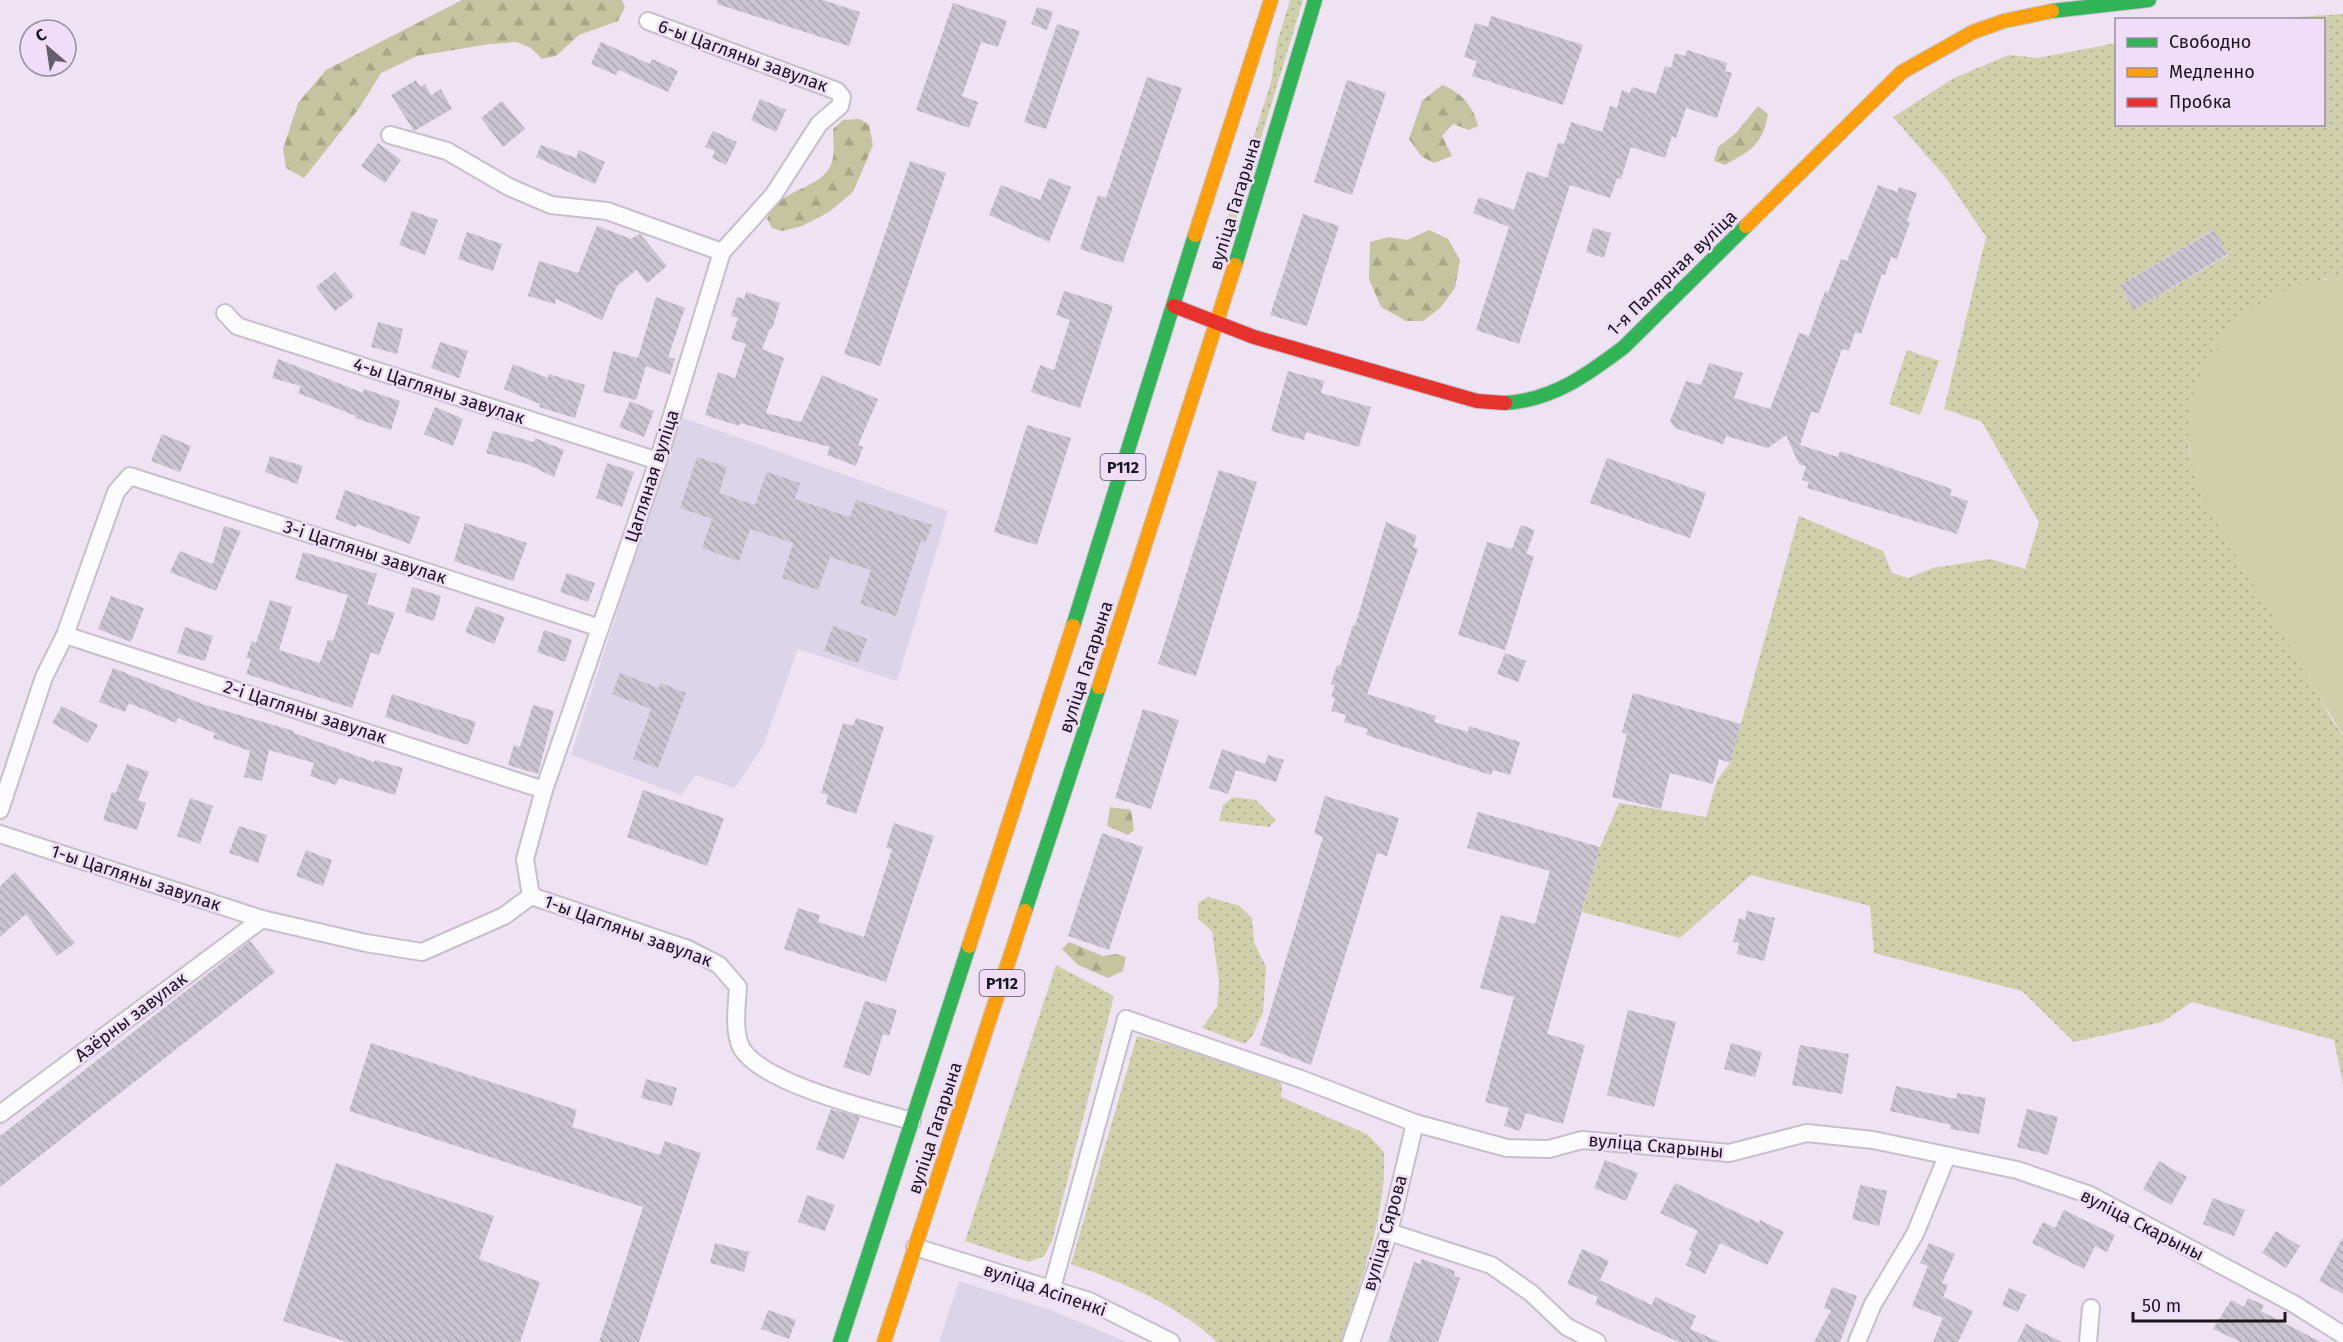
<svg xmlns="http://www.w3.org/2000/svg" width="2343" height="1342" viewBox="0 0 2343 1342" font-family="'Fira Sans',sans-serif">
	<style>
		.education { fill: #dcd4e8 }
		.grass { fill: url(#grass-dots); fill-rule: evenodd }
		.forest { fill: url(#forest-firs) }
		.pitch { fill: #cfd0ab }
		.building { fill: url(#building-back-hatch) }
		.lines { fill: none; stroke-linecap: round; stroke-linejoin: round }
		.street-casing { stroke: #c7bfcb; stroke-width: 20 }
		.fast-casing { stroke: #c7bfcb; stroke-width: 16 }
		.slow-casing { stroke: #c7bfcb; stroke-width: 16 }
		.jam-casing { stroke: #c7bfcb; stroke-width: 16 }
		.street { stroke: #fcfbfd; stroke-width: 16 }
		.fast { stroke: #30b455; stroke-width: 14 }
		.slow { stroke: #ff9f0a; stroke-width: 14 }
		.jam { stroke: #e5322d; stroke-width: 14 }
		.labels { text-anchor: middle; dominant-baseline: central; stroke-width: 5; stroke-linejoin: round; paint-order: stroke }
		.shield { fill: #efddf9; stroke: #5b5260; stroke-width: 1.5 }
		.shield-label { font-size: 16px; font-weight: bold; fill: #1c161f }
		.street-label { font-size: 18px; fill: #1c161f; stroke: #efddf9 }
	</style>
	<defs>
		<pattern id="grass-dots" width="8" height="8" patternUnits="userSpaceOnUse" patternTransform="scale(1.5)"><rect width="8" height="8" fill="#cfd0ab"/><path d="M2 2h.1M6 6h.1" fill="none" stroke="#b1b293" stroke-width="1.8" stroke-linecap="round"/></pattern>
		<pattern id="forest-firs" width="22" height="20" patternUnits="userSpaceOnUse" patternTransform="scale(1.5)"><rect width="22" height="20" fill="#c4c5a0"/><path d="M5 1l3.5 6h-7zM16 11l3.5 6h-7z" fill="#a8a889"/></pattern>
		<pattern id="building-back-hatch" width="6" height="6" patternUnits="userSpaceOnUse" patternTransform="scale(1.5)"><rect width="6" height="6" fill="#cac3d0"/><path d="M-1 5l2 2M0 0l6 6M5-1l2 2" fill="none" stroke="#ada7b2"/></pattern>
	</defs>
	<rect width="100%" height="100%" fill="#ede3f3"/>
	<g class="education">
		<path d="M680 417 948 511 897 681 798 649 763 746 735 788 695 775 681 795 571 755Z"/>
		<path d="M959 1281 1051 1310 1127 1342H939Z"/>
	</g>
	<g class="grass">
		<path d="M1290 0H1303L1228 247 1220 244 1271 82 1277 43Z"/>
		<path d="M2343 14V278L2324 279 2194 391 2189 421V451L2332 720 2343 736V1084L2334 1040 2192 1002 2162 1022 2074 1042 2022 991 1874 953 1870 906 1751 875 1680 938 1582 912 1600 847 1619 803 1706 817 1717 780 1730 763 1799 516 1883 551 1892 573 1908 578 1933 568 1990 559 2025 569 2039 522 1982 422 1944 409 1986 237 1946 178 1893 117 1954 78 2009 55 2038 58 2116 43V124H2324V20L2268 19ZM2213 230 2228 255 2134 310 2120 285Z"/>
		<path d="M1907 350 1939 361 1920 415 1889 404Z"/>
		<path d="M1233 797 1256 800 1276 820 1269 827 1219 821 1223 805Z"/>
		<path d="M1208 897 1240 906 1252 918 1254 942 1266 967 1263 1012 1253 1035 1245 1044 1202 1028 1217 1007 1219 982 1212 931 1198 919V903Z"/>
		<path d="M1056 965 1114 996 1052 1241 1044 1256 1029 1262 965 1241Z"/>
		<path d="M1137 1036 1273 1073 1282 1085 1281 1097 1367 1134 1384 1152C1387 1216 1360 1282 1341 1342H1217C1176 1304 1124 1283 1071 1264Z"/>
	</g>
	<g class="forest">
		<path d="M462 0H622L625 7 618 21 579 35 556 56 542 59 531 48 516 42 490 44 417 56 381 73 360 107 304 178 286 168 283 149 298 103 326 70Z"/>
		<path d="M1442 85C1461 92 1474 107 1478 126L1469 130 1453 124 1442 136 1452 156 1434 163 1421 156 1409 139 1422 101Z"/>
		<path d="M1758 106 1768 114C1763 145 1750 151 1725 165L1714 161 1718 147 1735 134Z"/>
		<path d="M860 119 869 125 873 145 853 192 829 212 802 226 782 231 772 228 767 219C777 187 823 191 832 162 835 153 833 139 833 129L843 120Z"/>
		<path d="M1429 230 1448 239 1460 260 1455 288 1440 308 1423 321H1406L1381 307 1369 279 1370 242 1389 237 1407 240Z"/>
		<path d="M1110 807 1131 810 1134 830 1128 835 1107 826Z"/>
		<path d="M1069 942 1103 956 1117 954 1126 957 1123 971 1108 978 1078 965 1062 949Z"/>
	</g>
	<path class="pitch" d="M2343 278V736L2208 508C2200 490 2192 472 2190 452 2177 359 2253 281 2343 278Z"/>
	<g class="building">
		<path d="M717 0H823L860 12 849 46 717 4Z"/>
		<path d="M953 3 1007 21 998 47 981 42 962 96 978 102 969 128 916 110Z"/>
		<path d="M1037 7 1053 12 1047 30 1031 24Z"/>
		<path d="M1491 16 1583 45 1563 105 1472 76 1477 61 1464 57 1475 23 1488 27Z"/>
		<path d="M1057 24 1080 31 1046 129 1024 122Z"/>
		<path d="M601 42 650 64 652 59 678 71 668 92 619 70 616 75 591 64Z"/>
		<path d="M1687 50 1727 63 1725 71 1732 73 1717 118 1686 108 1676 138 1672 136 1665 158 1631 147 1621 179 1617 178 1610 198 1570 185 1519 344 1476 330 1509 227 1473 213 1479 197 1514 210 1527 171 1547 178 1558 143 1564 144 1571 122 1602 132 1610 106 1617 108 1622 90 1630 93 1632 87 1656 94 1665 66 1671 68 1675 53 1685 56Z"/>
		<path d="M1147 77 1182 88 1123 263 1080 249 1098 195 1106 198Z"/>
		<path d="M416 80 420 87 425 84 431 95 441 89 452 109 414 131 391 95Z"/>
		<path d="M1347 80 1386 93 1352 195 1314 182Z"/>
		<path d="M760 99 786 110 776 132 751 120Z"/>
		<path d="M502 101 525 129 503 147 481 118Z"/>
		<path d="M713 131 737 142 726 165 712 158 715 151 705 147Z"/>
		<path d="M378 143 401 160 385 183 361 166Z"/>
		<path d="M541 145 576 158 579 150 605 162 595 184 536 157Z"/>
		<path d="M910 161 946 173 880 366 844 354Z"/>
		<path d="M1049 178 1071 187 1049 242 989 215 1001 185 1040 200Z"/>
		<path d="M1878 185 1897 192 1899 187 1917 193 1907 221 1910 222 1897 259 1891 257 1885 275 1882 274 1861 334 1855 332 1849 351 1842 349 1819 413 1811 412 1800 445 1838 457 1840 451 1952 489 1950 495 1968 501 1957 534 1807 488 1809 482 1802 480 1806 466 1799 464 1786 435 1768 448 1726 436 1723 444 1675 428 1670 421 1686 381 1701 385 1709 363 1743 373 1734 398 1770 409 1799 333 1809 336 1825 291 1828 293 1841 259 1847 261Z"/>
		<path d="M412 211 438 220 425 255 399 245Z"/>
		<path d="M1303 214 1339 226 1307 326 1270 315Z"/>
		<path d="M597 226 631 239 640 234 667 266 647 283 636 270 617 286 602 320 556 299 555 304 528 296 539 261 578 273Z"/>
		<path d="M1593 228 1611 233 1604 258 1586 252Z"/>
		<path d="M2214 230 2228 254 2134 310 2120 285Z"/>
		<path d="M467 232 502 244 493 271 458 259Z"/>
		<path d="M335 272 354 296 335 311 316 287Z"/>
		<path d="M1064 291 1113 306 1080 408 1031 392 1040 365 1054 370 1070 320 1056 315Z"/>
		<path d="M746 292 780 303 772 329 770 328 762 349 784 358 766 413 801 422 822 375 878 399 858 445 863 447 856 466 827 455 830 447 740 423 739 426 705 415 718 372 735 378 746 344 731 339 738 318 731 316 737 297 744 299Z"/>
		<path d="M656 297 685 308 668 357 675 359 670 375 646 366 636 400 603 392 613 351 638 358Z"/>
		<path d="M378 322 403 329 397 354 371 347Z"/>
		<path d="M440 342 468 351 459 378 431 368Z"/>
		<path d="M278 359 363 393 364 389 400 401 391 430 355 418 356 416 298 393 301 386 272 378Z"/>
		<path d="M513 364 548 378 549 374 585 385 575 418 539 407 540 404 504 389Z"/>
		<path d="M1288 371 1324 381 1321 393 1371 407 1359 447 1306 432 1304 440 1271 431Z"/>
		<path d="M630 401 654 411 644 437 619 427Z"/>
		<path d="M435 407 463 419 453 446 424 434Z"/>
		<path d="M1027 425 1071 438 1037 545 994 532Z"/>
		<path d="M493 431 534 442 535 438 564 450 554 477 527 464 486 453Z"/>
		<path d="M162 434 191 446 180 472 151 461Z"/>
		<path d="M270 456 303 466 297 484 265 472Z"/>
		<path d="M697 457 727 467 719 493 755 505 767 472 800 483 795 499 850 517 856 500 932 525 925 543 921 541 896 616 860 604 871 570 830 557 818 590 782 578 793 543 750 529 739 561 702 548 712 519 680 508Z"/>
		<path d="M1607 458 1706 493 1690 538 1590 503Z"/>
		<path d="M607 463 634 472 622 507 596 498Z"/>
		<path d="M1219 470 1257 482 1196 676 1158 664Z"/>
		<path d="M345 490 420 517 410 544 357 524 356 527 335 519Z"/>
		<path d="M1386 522 1417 536 1413 547 1418 549 1367 694 1436 716 1434 722 1468 732 1469 726 1520 742 1510 775 1493 770 1491 775 1366 735 1368 729 1344 722 1346 715 1331 711 1335 698 1331 697 1335 685 1331 684 1337 665 1340 666 1353 625 1355 626Z"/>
		<path d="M465 523 527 543 513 581 454 561Z"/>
		<path d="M1521 525 1535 530 1526 554 1534 556 1505 650 1458 635 1487 542 1512 549Z"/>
		<path d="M224 526 241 531 216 591 170 572 180 551 213 564Z"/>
		<path d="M303 552 377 574 367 604 395 613 379 655 371 652 352 708 246 674 251 659 246 658 252 641 256 643 270 600 292 607 279 650 320 663 328 640 333 641 348 595 295 579Z"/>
		<path d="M567 573 595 583 588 602 560 592Z"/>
		<path d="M412 587 441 596 434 621 405 612Z"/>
		<path d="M111 596 144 608 131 642 98 629Z"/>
		<path d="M476 606 505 617 494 644 465 632Z"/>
		<path d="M833 626 867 639 858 663 824 651Z"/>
		<path d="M185 627 213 636 205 661 177 653Z"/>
		<path d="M544 630 572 640 565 662 537 652Z"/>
		<path d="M1505 653 1526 661 1518 682 1497 674Z"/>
		<path d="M113 668 205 705 294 731V733L374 762 375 760 403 768 395 795 339 778 336 785 310 776 314 763 269 750 262 781 244 777 250 751 213 738 215 733 178 718 176 723 129 703 125 712 99 702Z"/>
		<path d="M620 673 659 688 661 683 686 693 658 768 633 759 651 709 612 694Z"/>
		<path d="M1633 693 1741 724 1730 763 1719 759 1713 784 1670 773 1661 809 1612 797 1627 734 1622 732Z"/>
		<path d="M392 694 476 722 468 745 385 717Z"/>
		<path d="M533 705 554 711 538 774 508 765 514 745 520 747Z"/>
		<path d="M62 706 98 725 88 743 52 723Z"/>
		<path d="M1143 709 1179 720 1151 809 1115 798Z"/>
		<path d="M856 718 884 727 856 814 826 804 828 795 821 793 843 723 853 726Z"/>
		<path d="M1222 749 1265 764 1268 755 1284 760 1276 782 1236 770 1228 794 1209 788Z"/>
		<path d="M127 764 149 772 138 800 146 803 137 830 103 820 112 792 116 793Z"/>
		<path d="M643 790 724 818 707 866 627 837Z"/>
		<path d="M1325 796 1399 818 1387 856 1377 853 1311 1065 1260 1045 1323 837 1314 833Z"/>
		<path d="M190 798 213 806 200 844 177 836Z"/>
		<path d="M1478 812 1600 847 1547 1034 1585 1045 1563 1124 1526 1113 1520 1131 1504 1126 1509 1108 1485 1102 1514 997 1480 988 1501 915 1535 924 1550 871 1467 848Z"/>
		<path d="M894 823 934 836 886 982 784 949 798 908 820 915 818 922 864 937 892 849 886 848Z"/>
		<path d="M239 826 267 835 258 863 229 853Z"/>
		<path d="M1102 833 1143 847 1109 950 1068 936Z"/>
		<path d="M306 850 332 860 323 886 296 876Z"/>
		<path d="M15 872 75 943 57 956 26 914 0 937V886Z"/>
		<path d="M1747 911 1775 918 1764 961 1737 954 1739 943 1733 942 1739 918 1745 920Z"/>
		<path d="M250 941 275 972 0 1187V1136Z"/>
		<path d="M865 1001 897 1010 889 1036 883 1034 870 1076 843 1067Z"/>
		<path d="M1628 1010 1676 1022 1654 1107 1607 1095Z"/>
		<path d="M371 1043 577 1110 572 1127 660 1155 665 1141 701 1153 639 1342H599L643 1207 349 1111Z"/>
		<path d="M1731 1043 1762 1052 1755 1077 1724 1069Z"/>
		<path d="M1800 1045 1849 1054 1842 1094 1792 1085Z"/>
		<path d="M646 1079 677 1088 672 1106 641 1098Z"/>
		<path d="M1896 1086 1956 1099 1957 1093 1986 1098 1979 1134 1950 1129 1951 1125 1890 1111Z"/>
		<path d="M831 1109 860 1117 844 1159 816 1149Z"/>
		<path d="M2027 1109 2058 1117 2048 1155 2017 1147Z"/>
		<path d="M1605 1160 1638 1173 1626 1201 1594 1188Z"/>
		<path d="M2159 1161 2187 1177 2171 1205 2143 1189Z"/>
		<path d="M336 1163 494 1216 479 1259 540 1282 520 1342H347L283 1321Z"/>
		<path d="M1675 1183 1759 1223 1760 1220 1784 1232 1767 1265 1720 1243 1705 1274 1686 1265 1692 1251 1689 1250 1698 1231 1660 1213Z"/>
		<path d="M1860 1185 1887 1191 1879 1226 1852 1219Z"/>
		<path d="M807 1195 835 1205 825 1231 798 1222Z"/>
		<path d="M2213 1198 2245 1210 2234 1236 2203 1224Z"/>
		<path d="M2064 1210 2115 1235 2107 1252 2095 1246 2084 1269 2032 1243 2043 1222 2055 1228Z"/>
		<path d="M2276 1231 2300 1246 2286 1268 2262 1253Z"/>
		<path d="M2343 1237V1294L2319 1281Z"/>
		<path d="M715 1243 749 1252 744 1272 710 1263Z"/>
		<path d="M1929 1243 1955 1254 1942 1283 1948 1285 1943 1297 1973 1311 1958 1342H1933L1943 1318 1912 1306 1928 1266 1920 1263Z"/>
		<path d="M1582 1249 1609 1261 1600 1280 1652 1305 1655 1297 1696 1316 1690 1329 1720 1342H1679L1595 1304 1598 1297 1567 1284Z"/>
		<path d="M1422 1259 1455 1271 1454 1276 1460 1278 1438 1342H1388L1414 1262 1420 1264Z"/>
		<path d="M1832 1287 1857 1296 1840 1342H1814L1831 1310 1824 1308Z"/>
		<path d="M2009 1288 2026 1295 2018 1312 2002 1305Z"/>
		<path d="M2248 1298 2264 1305 2261 1311 2321 1342H2241L2213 1329 2231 1300 2244 1307Z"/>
		<path d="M768 1310 796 1320 789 1339 761 1329Z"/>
		<path d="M2026 1324 2062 1342H2017Z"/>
	</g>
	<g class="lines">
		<g class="street-casing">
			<g id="street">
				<path d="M390 135 447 151 509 187 551 205 607 211 722 252"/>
				<path d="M225 313 237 326 658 461"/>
				<path d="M65 635 544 790"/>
				<path d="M0 810 44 677 65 635 116 492 130 476 600 628"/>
				<path d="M0 834 262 919 366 943 422 952 504 916 531 896 688 949 719 965 738 987C737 1005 733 1030 741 1047 760 1083 872 1110 912 1121"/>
				<path d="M531 896 525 859 544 790 658 461 722 252 774 194 819 124 840 106 842 97 837 91 648 21"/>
				<path d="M0 1114 262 919"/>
				<path d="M1389 1232 1491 1265 1531 1293 1567 1327 1597 1342"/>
				<path d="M915 1247 1089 1301 1171 1342"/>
				<path d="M1052 1288 1126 1019 1301 1079 1415 1123 1507 1148 1549 1149 1582 1140 1729 1153 1807 1133 1873 1140 2017 1170 2090 1195 2294 1304 2343 1335"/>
				<path d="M1351 1342 1389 1232 1415 1123"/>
				<path d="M1857 1342 1873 1304 1915 1234 1947 1156"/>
				<path d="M2088 1342 2091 1308"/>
			</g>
		</g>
		<g class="fast-casing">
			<g id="fast">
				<path d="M2052 11 2149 0"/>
				<path d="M1235 265 1315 0"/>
				<path d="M1505 403C1553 400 1587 375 1624 347L1746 226"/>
				<path d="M1073 626 1195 235"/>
				<path d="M1025 911 1099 687"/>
				<path d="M840 1342 969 946"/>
			</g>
		</g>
		<g class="slow-casing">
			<g id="slow">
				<path d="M1746 226 1902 72 1973 32 2004 21 2052 11"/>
				<path d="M1195 235 1271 0"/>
				<path d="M1099 687 1235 265"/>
				<path d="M969 946 1073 626"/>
				<path d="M884 1342 1025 911"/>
			</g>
		</g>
		<g class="jam-casing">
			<path id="jam" d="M1174 306 1254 337 1477 401 1505 403"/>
		</g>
		<use href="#street" class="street"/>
		<use href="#fast" class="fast"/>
		<use href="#slow" class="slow"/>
		<use href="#jam" class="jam"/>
	</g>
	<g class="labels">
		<g class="shield">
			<rect x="1100.5" y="454" width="45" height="26" rx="4.5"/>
			<rect x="979.5" y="970" width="45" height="26" rx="4.5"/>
		</g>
		<g class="shield-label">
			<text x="1123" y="467">Р112</text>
			<text x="1002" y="983">Р112</text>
		</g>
		<g class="street-label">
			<text transform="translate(743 56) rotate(20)">6-ы Цагляны завулак</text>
			<text transform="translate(1235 204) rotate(-73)">вуліца Гагарына</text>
			<text transform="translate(1672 273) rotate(-44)">1-я Палярная вуліца</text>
			<text transform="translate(439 391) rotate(18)">4-ы Цагляны завулак</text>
			<text transform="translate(652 476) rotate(-72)">Цагляная вуліца</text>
			<text transform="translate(365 552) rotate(18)">3-і Цагляны завулак</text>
			<text transform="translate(1086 667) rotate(-72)">вуліца Гагарына</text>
			<text transform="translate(305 712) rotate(18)">2-і Цагляны завулак</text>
			<text transform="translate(136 878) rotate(18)">1-ы Цагляны завулак</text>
			<text transform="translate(628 931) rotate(20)">1-ы Цагляны завулак</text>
			<text transform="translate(131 1017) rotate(-37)">Азёрны завулак</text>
			<text transform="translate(935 1128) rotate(-72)">вуліца Гагарына</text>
			<text transform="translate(1656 1146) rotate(5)">вуліца Скарыны</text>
			<text transform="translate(2142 1225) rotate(27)">вуліца Скарыны</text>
			<text transform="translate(1385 1233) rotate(-74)">вуліца Сярова</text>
			<text transform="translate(1045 1290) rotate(19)">вуліца Асіпенкі</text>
		</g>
	</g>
	<rect x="2115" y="18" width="210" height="108" fill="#efddf9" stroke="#9b8da2" stroke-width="1.5"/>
	<rect x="2127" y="38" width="30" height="9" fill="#30b455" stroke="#9b8da2" stroke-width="1.5"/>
	<text x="2169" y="48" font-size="18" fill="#1c161f">Свободно</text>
	<rect x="2127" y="68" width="30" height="9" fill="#ff9f0a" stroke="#9b8da2" stroke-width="1.5"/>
	<text x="2169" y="78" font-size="18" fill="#1c161f">Медленно</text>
	<rect x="2127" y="98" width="30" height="9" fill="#e5322d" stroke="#9b8da2" stroke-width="1.5"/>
	<text x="2169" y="108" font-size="18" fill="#1c161f">Пробка</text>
	<g transform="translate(48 48) rotate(331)"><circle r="28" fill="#efddf9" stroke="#9b8da2" stroke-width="1.5"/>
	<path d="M0-4.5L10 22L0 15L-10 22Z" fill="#655e69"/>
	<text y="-9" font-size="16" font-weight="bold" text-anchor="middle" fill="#1c161f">С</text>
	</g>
	<path d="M2133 1312v9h152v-9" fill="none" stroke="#1c161f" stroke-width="3"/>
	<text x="2142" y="1312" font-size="18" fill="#1c161f" stroke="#efddf9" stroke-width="4.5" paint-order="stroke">50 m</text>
</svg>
